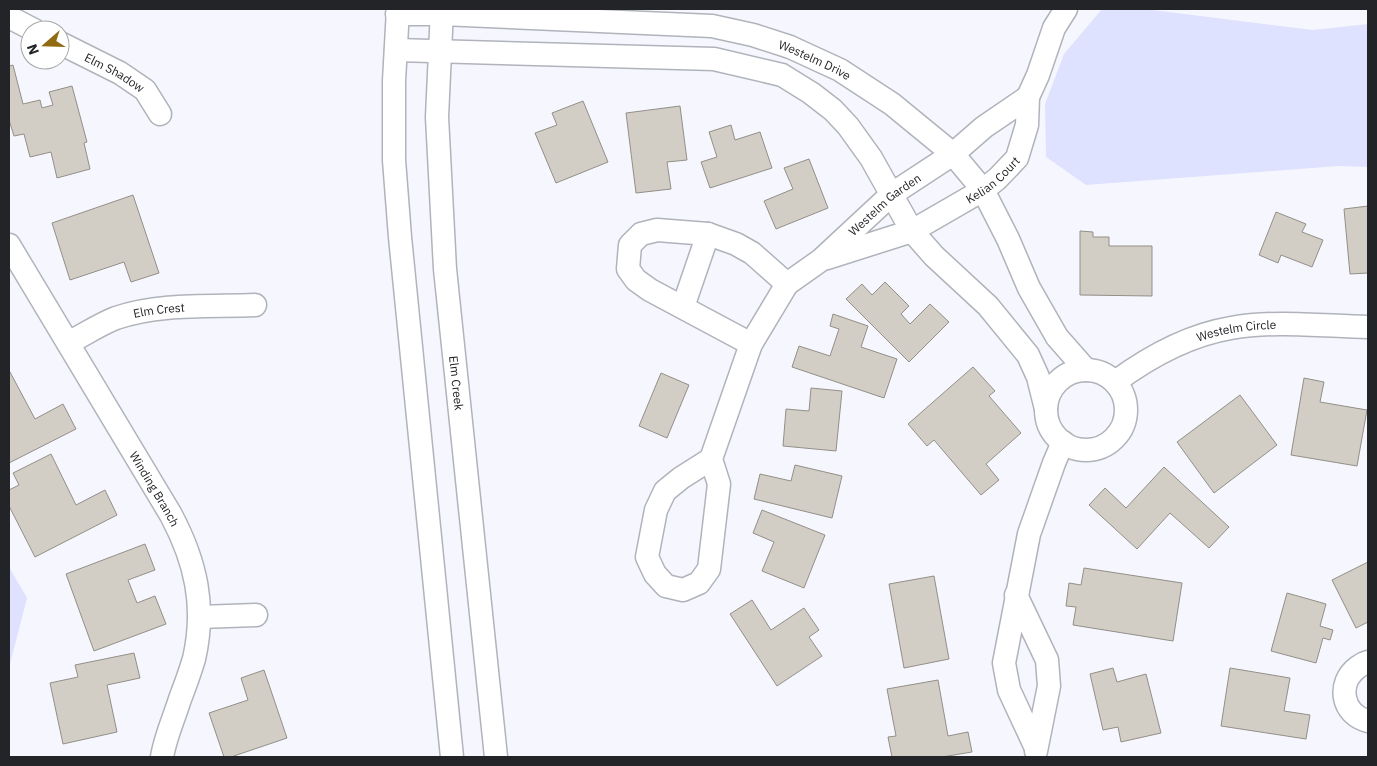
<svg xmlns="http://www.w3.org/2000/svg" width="1377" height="766" viewBox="0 0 1377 766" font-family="'IBM Plex Sans',sans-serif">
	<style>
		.green { fill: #dee2fe }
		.building { fill: #d2cdc5; stroke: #938f88 }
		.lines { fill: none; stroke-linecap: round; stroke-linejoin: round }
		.minor-casing { stroke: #b1b3bb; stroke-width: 25 }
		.minor { stroke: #fff; stroke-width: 22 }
		.labels { text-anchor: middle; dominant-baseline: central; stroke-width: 5; stroke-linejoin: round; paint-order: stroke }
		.street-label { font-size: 12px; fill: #232427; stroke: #fff }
	</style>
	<rect width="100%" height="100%" fill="#f6f7fe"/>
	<g class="green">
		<path d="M1102 9H1145L1313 30 1368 24V167L1339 166 1086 185 1046 157 1045 104 1064 54Z"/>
		<path d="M9 567 27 598 9 668Z"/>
	</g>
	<g class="building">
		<path d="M13 65 23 104 40 100 42 108 53 105 49 92 72 86 87 142 84 143 90 169 57 178 51 152 30 157 24 134 14 136 9 120V66Z"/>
		<path d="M583 101 608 162 556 183 535 133 557 125 552 113Z"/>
		<path d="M680 106 687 160 667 162 671 189 636 193 626 113Z"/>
		<path d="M731 125 735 140 760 132 772 168 710 188 701 162 717 157 709 132Z"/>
		<path d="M809 159 828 208 776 229 764 201 793 189 784 168Z"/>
		<path d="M133 195 159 273 131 282 124 262 70 280 52 223Z"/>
		<path d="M1368 206V273L1350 274 1344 209Z"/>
		<path d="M1276 212 1306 224 1302 232 1323 240 1312 267 1281 255 1278 263 1259 255Z"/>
		<path d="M1080 231 1093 232V237H1109V246H1152V296L1080 295Z"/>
		<path d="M885 282 909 306 901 314 910 324 930 304 949 322 909 362 846 299 862 284 872 295Z"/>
		<path d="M833 314 868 326 861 347 897 359 884 398 792 367 799 346 830 356 839 329 830 326Z"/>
		<path d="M973 367 995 391 989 396 1021 433 986 464 999 480 981 495 934 440 927 446 908 424Z"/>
		<path d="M10 372 35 419 63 404 76 429 9 463V373Z"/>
		<path d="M661 373 689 385 667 438 639 426Z"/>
		<path d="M1304 378 1324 382 1320 402 1367 410 1357 466 1291 455Z"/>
		<path d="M811 388 842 391 836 451 783 446 786 409 809 411Z"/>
		<path d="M1240 395 1277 445 1214 493 1177 442Z"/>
		<path d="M51 454 76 505 105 490 117 515 35 557 9 506V490L19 485 13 473Z"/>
		<path d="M795 465 842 476 832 518 754 499 760 474 791 481Z"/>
		<path d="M1164 467 1229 527 1209 548 1170 513 1137 549 1089 505 1105 488 1126 508Z"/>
		<path d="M762 510 825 535 804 588 762 571 774 542 753 533Z"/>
		<path d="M145 544 155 570 128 580 137 603 155 596 166 624 94 651 66 574Z"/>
		<path d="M1368 562V622L1356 628 1332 580Z"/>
		<path d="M1084 568 1182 583 1173 641 1073 625 1076 607 1066 606 1069 583 1081 585Z"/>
		<path d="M934 576 949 659 904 668 889 584Z"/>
		<path d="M1287 593 1326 604 1320 626 1333 630 1330 640 1323 638 1316 663 1271 651Z"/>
		<path d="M752 600 771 630 804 608 819 630 809 637 822 656 777 686 730 614Z"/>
		<path d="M134 653 140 678 107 685 117 732 63 744 50 683 78 677 75 665Z"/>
		<path d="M1113 668 1117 682 1146 674 1161 733 1121 742 1118 727 1103 730 1090 674Z"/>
		<path d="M1230 668 1290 678 1284 711 1310 715 1306 739 1221 726Z"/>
		<path d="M264 670 287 738 231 757H224L209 713 248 700 241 678Z"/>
		<path d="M938 680 948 736 968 732 972 752 942 757H892L888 737 896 736 887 689Z"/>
	</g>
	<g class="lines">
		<g class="minor-casing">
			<g id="minor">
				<path d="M398 9 394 81V160L400 237 452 757"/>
				<path id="s1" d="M442 9 437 117 445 269 496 757"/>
				<path id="s2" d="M397 14H442L712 26 753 35 790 47 840 70 892 104 953 154 983 190 1008 239 1029 288 1057 337 1086 370"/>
				<path d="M9 17 34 30"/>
				<path id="s3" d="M60 43 120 73 145 90 160 114"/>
				<path d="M396 50 714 59 782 75 811 93 833 110 848 126 871 158 912 231 934 256 988 306 1028 355 1038 377 1046 409"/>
				<path id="s4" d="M9 245 171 515C196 562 206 606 194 659 190 672 185 686 180 699 174 718 165 738 162 757"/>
				<path id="s5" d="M827 258 912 231 983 190 997 179 1017 158 1027 125 1028 97 1038 75 1054 28 1066 9"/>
				<path d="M683 307 708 234"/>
				<path id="s6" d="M68 343C84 335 100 324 116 318 160 303 210 307 255 305"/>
				<path d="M751 344 650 290 636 280 628 269 630 245 641 234 657 230 708 234 736 244 752 253 787 284"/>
				<circle cx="1086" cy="410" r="40"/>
				<path id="s7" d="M1115 382C1149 357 1189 335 1231 328 1276 320 1323 326 1368 327"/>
				<path id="s8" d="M711 459 681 478 665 491 656 510 647 557 655 574 666 586 683 590 699 583 709 569 719 484 711 459 751 344 787 284 821 260 892 194 953 154 984 127 1028 97"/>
				<path d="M1016 595 1047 660 1049 686 1036 751"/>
				<path d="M200 617 256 615"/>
				<path d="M1368 662C1364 663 1362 664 1358 667 1336 683 1342 715 1368 721"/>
				<path d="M1036 748 1009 690 1004 663 1029 534 1054 463 1063 442"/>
			</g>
		</g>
		<use href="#minor" class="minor"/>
	</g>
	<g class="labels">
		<g class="street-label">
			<text stroke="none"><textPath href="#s2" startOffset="424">Westelm Drive</textPath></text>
			<text stroke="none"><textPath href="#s3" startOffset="62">Elm Shadow</textPath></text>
			<text stroke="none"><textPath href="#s5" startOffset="185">Kelian Court</textPath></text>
			<text stroke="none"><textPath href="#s8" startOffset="642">Westelm Garden</textPath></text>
			<text stroke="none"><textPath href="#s6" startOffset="98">Elm Crest</textPath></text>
			<text stroke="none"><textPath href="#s7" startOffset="134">Westelm Circle</textPath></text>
			<text stroke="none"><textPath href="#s1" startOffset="375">Elm Creek</textPath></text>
			<text stroke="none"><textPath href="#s4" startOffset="284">Winding Branch</textPath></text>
		</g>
	</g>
	<rect width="1377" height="766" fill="none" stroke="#232427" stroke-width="20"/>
	<g transform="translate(45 45) rotate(250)"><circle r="24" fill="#ffffff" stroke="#a7a7a9"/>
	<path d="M0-4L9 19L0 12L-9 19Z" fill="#906b11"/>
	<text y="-8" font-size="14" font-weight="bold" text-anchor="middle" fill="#232427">N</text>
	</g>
</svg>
